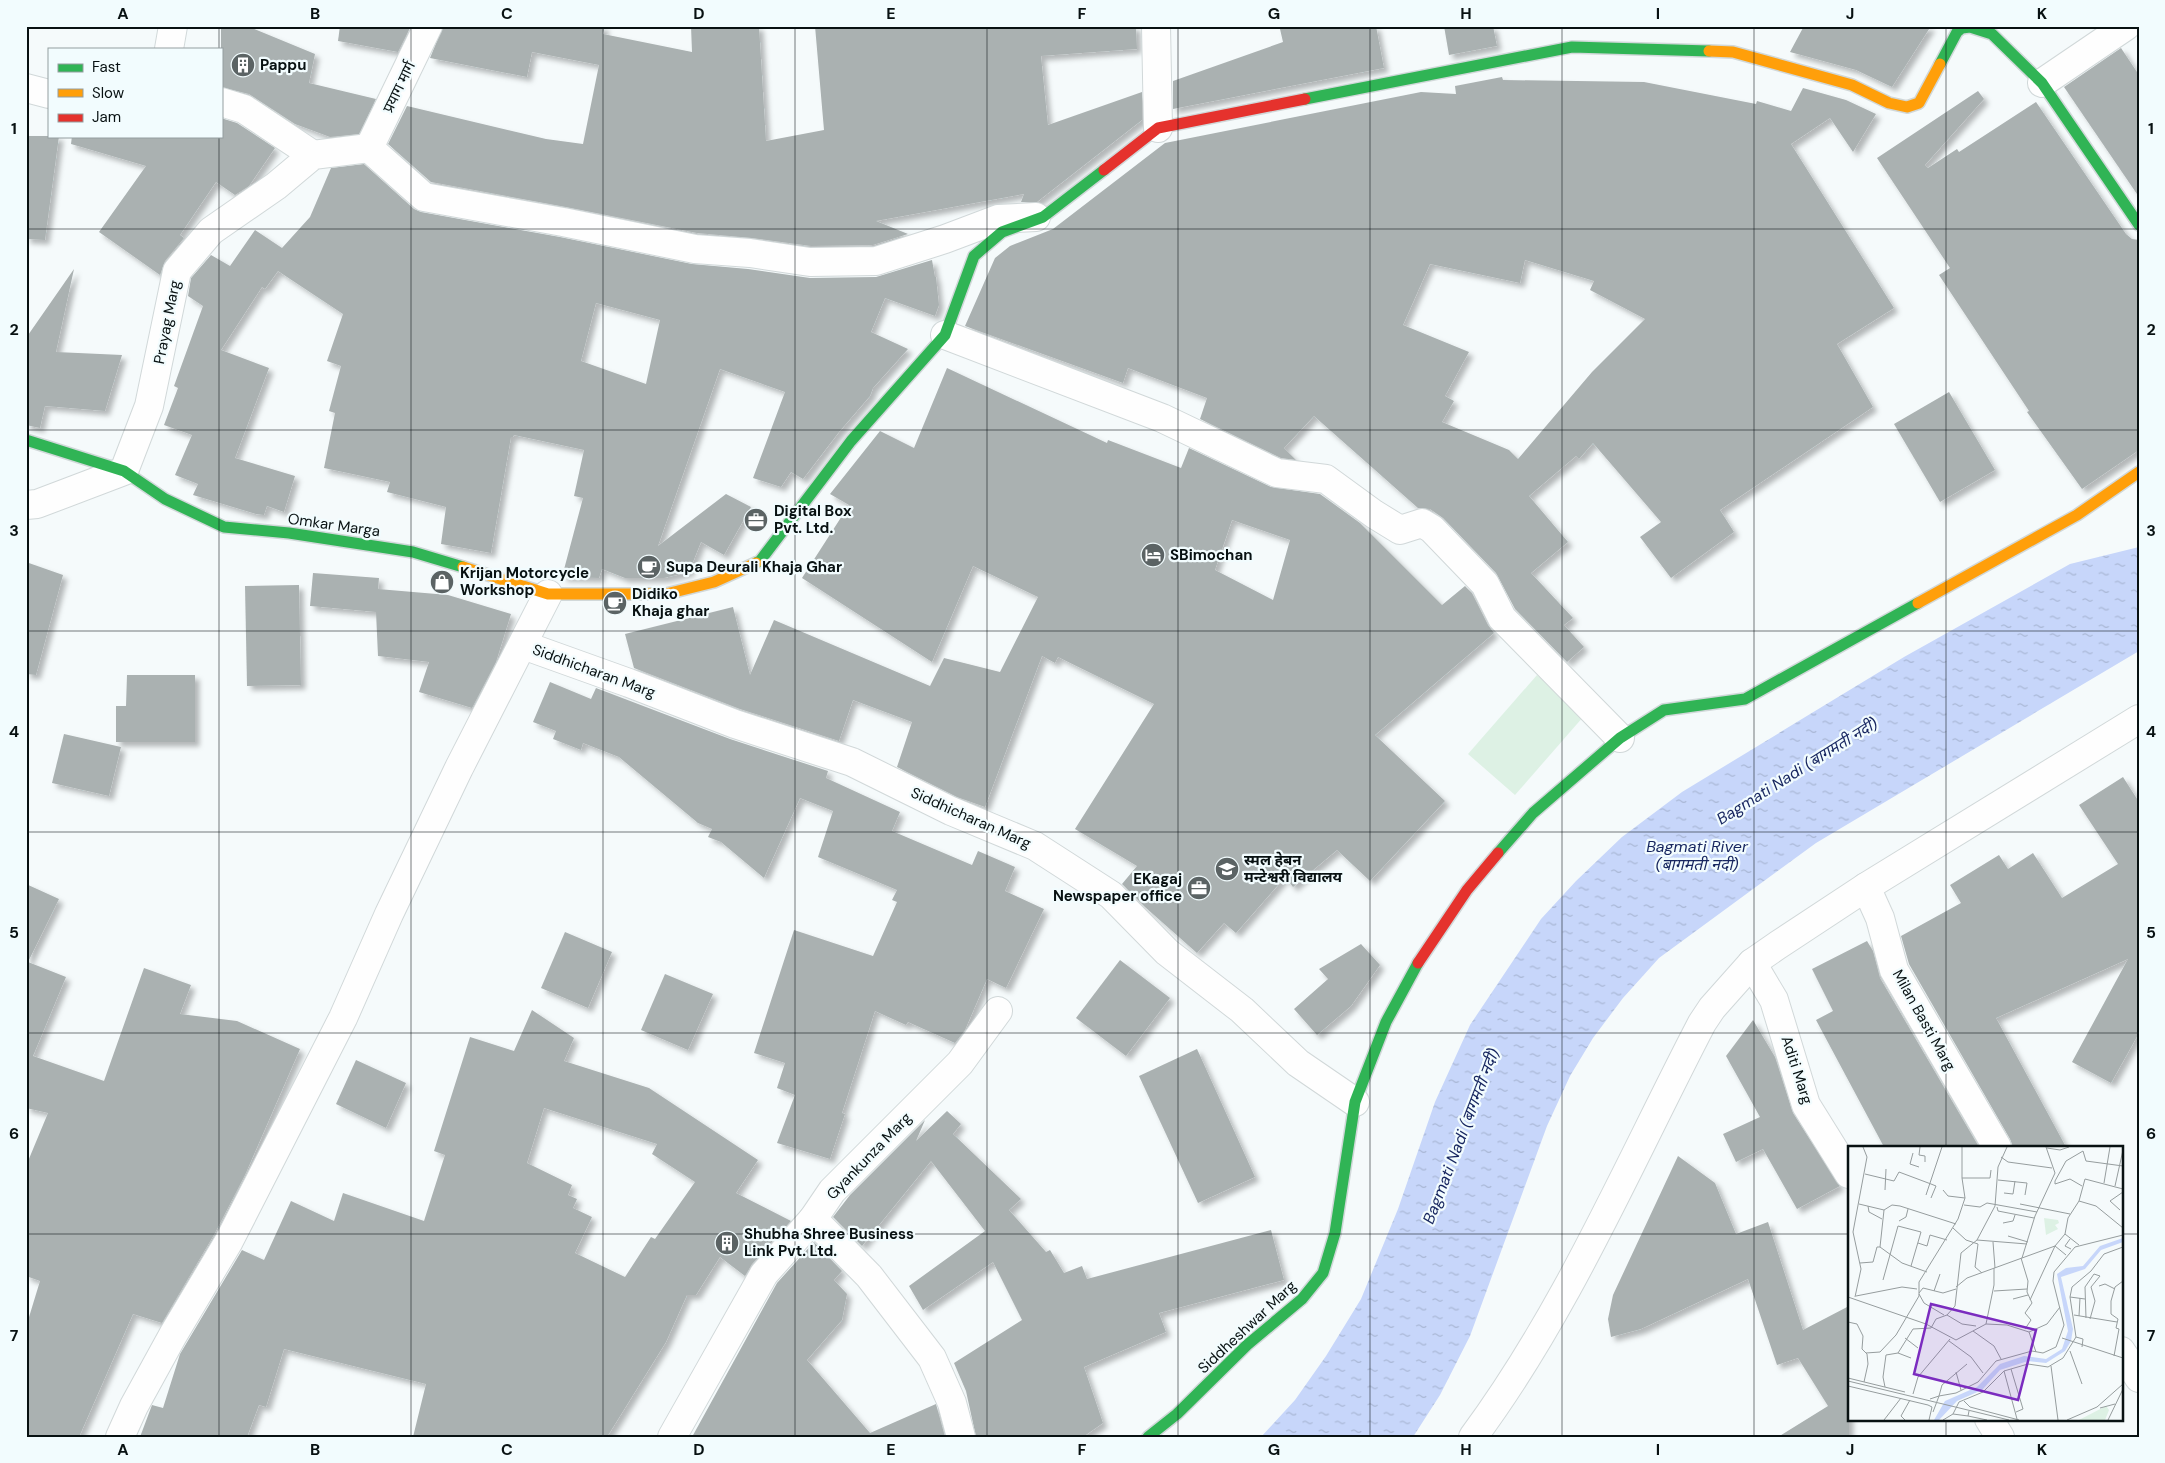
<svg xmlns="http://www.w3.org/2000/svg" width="2165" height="1463" viewBox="0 0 2165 1463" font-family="'DM Sans','Noto Sans Devanagari',sans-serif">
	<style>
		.green { fill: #ddf1e4 }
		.water { fill: url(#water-ripples) }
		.building { fill: #aab1b1; fill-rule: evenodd; filter: url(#shadow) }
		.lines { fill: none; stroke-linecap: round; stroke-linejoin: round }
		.street-casing { stroke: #d1d8d9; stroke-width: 30 }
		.fast-casing { stroke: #d1d8d9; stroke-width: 14 }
		.slow-casing { stroke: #d1d8d9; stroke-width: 14 }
		.jam-casing { stroke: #d1d8d9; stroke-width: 14 }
		.street { stroke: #fefefe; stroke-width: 28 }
		.fast { stroke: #30b455; stroke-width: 11 }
		.slow { stroke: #ff9f0a; stroke-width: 11 }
		.jam { stroke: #e5322d; stroke-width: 11 }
		.grid { fill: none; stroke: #081112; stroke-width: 1; stroke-opacity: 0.55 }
		.labels { text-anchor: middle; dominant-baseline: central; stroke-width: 4.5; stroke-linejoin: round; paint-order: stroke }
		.poi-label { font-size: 15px; font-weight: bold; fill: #081112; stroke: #f2fcfe; text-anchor: start }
		.street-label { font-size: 15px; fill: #081112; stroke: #f2fcfe }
		.water-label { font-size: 16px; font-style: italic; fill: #16255f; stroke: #f2fcfe }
		.inset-road { fill: none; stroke: #969d9e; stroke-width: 1 }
		.view { fill: #7b2cbf; fill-opacity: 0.15; stroke: #7b2cbf; stroke-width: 2.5 }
		.inset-edge { fill: none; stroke: #081112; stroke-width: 2.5 }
		.neatline { fill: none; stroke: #081112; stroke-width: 2 }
		.grid-label { font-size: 16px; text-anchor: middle; font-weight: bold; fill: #081112 }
	</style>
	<defs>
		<pattern id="water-ripples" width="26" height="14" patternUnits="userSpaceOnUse" patternTransform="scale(1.25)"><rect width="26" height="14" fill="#c7d6fa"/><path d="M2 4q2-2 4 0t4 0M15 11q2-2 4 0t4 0" fill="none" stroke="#a9b7d5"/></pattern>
		<filter id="shadow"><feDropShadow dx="4.5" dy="4.5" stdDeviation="2.5" flood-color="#0004"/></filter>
	</defs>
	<rect width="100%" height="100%" fill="#f5fafb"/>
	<path class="green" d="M1537 675 1584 716 1515 795 1468 754Z"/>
	<path class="water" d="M2139 547V651L1816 843 1659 958 1623 998 1593 1038 1570 1076 1547 1126 1470 1336 1440 1395 1413 1437H1261L1295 1400 1326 1356 1361 1299 1398 1209 1435 1102 1470 1025 1541 919 1576 881 1622 837 1682 792 1904 657 2070 564Z"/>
	<g class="building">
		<path d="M221 26H247L315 54 309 83 376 99 359 134 330 137 295 124 249 94 221 87Z"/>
		<path d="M340 26H411L398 52 338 41Z"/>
		<path d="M443 26H605L603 34 692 52 691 26H759L766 141 824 130 815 26H1136L1137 49 1041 56 1048 125 1142 92V120L1037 202H1021L1024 194 876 221 908 234 873 245 811 246 752 238 697 233 566 207 431 182 388 144 407 106 546 139 583 144 599 65 532 52 527 77 430 58Z"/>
		<path d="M1298 26H1376L1384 68 1173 109V81L1283 42 1280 29Z"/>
		<path d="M1444 26H1493L1497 46 1449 55Z"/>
		<path d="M1804 26H1931L1892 87 1856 70 1790 52Z"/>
		<path d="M2121 48 2139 75V197L2064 87Z"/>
		<path d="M1502 77 1503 80 1644 82 1756 104 1757 101 1791 111 1803 88 1846 100 1876 114 1853 152 1830 118 1791 144 1894 308 1837 344 1873 407 1720 510 1734 532 1671 578 1640 537 1661 522 1593 443 1579 459 1576 456 1529 496 1568 542 1531 573 1573 618 1564 625 1584 647 1567 662 1515 609 1496 573 1443 518 1430 509 1418 508 1314 416 1284 448 1296 460 1281 458 1200 419 1207 398 1128 368 1123 383 965 326 995 258 1010 246 1053 229 1165 143 1421 92 1456 94 1455 86ZM1525 260 1594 281 1590 290 1645 319 1592 372 1518 459 1509 450 1442 422 1454 401 1445 396 1469 352 1403 325 1430 264 1520 283Z"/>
		<path d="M1978 91 1984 99 1925 165 1928 168 1957 149 1959 152 2036 102 2126 234 2132 239 2139 240V450L2082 489 2027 412 2029 411 1939 275 1950 268 1877 158Z"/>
		<path d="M221 118 237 123 275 148 249 186 235 195 216 182 180 235 184 238 165 261 160 275 99 232 146 166 71 144 72 136H221Z"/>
		<path d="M26 136H59L45 240 26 239Z"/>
		<path d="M364 164 414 209 421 212 560 237 692 264 748 269 810 278 876 277 932 260 935 277H936L939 305 935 316 885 298 871 332 908 349 873 388 870 396 839 432 803 479 791 472 781 487 753 478 785 392 720 369 658 546 726 494 751 507 724 555 701 542 689 572 664 578H625L602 569 599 578 562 577 583 498 574 496 584 450 514 435 513 437H511L491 553 441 544 446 507 387 492 390 482 324 468 335 413 329 411 341 366 327 361 343 314 278 271 265 289 262 287 221 350 269 368 235 458 295 476 284 512 267 506 264 515 256 514 193 495 198 484 175 475 192 435 164 425 178 388 174 386 203 306 188 296 191 278 211 255 230 266 255 230 282 248 310 217 331 168ZM596 303 660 320 646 384 581 361Z"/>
		<path d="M74 269 56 352 122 355 105 411 45 406 40 428 26 425V338Z"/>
		<path d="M947 368 1107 443 1108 440 1181 468 1189 448 1271 487 1320 494 1360 523 1442 605 1465 586 1472 593 1488 625 1494 633 1375 735 1445 801 1370 881 1337 850 1293 887 1285 877 1236 933 1224 923 1197 953 1145 907 1122 884 1137 866 1075 829 1154 704 1058 657 1055 663 1042 656 985 807 957 797 897 767 912 722 853 700 839 741 740 709 634 668 625 634 733 607 750 675 774 620 930 686 944 658 1000 672 1038 597 973 566 932 662 802 578 849 505 830 494 880 431 914 448ZM1232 520 1290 540 1273 600 1215 570Z"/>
		<path d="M1949 392 1995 470 1940 502 1894 424Z"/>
		<path d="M26 562 63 575 36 675 26 674Z"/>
		<path d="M313 573 379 578 378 589 448 595 511 614 496 662 472 708 419 692 429 662 378 656 376 612 310 606Z"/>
		<path d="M299 585 301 685 247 686 245 586Z"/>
		<path d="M127 675H195V742H116V706H126Z"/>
		<path d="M550 682 591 699 596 688 730 739 828 771 826 778 900 812 892 831 972 865 978 851 1015 867 1005 891 1044 909 1006 988 987 979 965 1030 955 1043 908 1022 906 1025 875 1011 842 1113 845 1114 830 1159 777 1143 795 1095 777 1088 785 1063 754 1053 794 930 873 956 897 902 892 900 897 890 818 857 833 811 800 798 764 878 721 842 708 837 712 829 698 823 619 757 583 743 581 750 553 739 556 731 533 722Z"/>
		<path d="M64 734 121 747 109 796 52 783Z"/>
		<path d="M2123 777 2139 802V1033L2111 1083 2072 1062 2128 959 1996 1018 2066 1147H2013L2010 1139 1909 964 1901 936 1961 903 1950 885 1999 855 2008 869 2033 853 2062 898 2118 864 2079 805Z"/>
		<path d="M26 884 59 899 28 962 66 977 33 1056 104 1081 144 968 191 985 180 1014 237 1021 300 1049 245 1175 215 1233 162 1323 133 1314 79 1437H26V1327L40 1281 26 1276V1166L48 1113 26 1108Z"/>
		<path d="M565 932 612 952 588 1008 541 988Z"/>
		<path d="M1867 941 1873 951 1880 978 1979 1147H1884L1816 1020 1833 1011 1812 969Z"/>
		<path d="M1361 944 1380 965 1351 1006 1317 1035 1294 1009 1328 979 1319 969Z"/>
		<path d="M1120 960 1170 998 1126 1056 1076 1018Z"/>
		<path d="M665 974 713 994 688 1050 641 1030Z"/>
		<path d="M532 1010 574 1038 564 1061 649 1088 758 1160 736 1193 791 1221 752 1264 745 1276 720 1257 696 1295H687L666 1342 607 1437H413L426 1384 284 1349 266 1407 259 1405 247 1437H140L152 1405 163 1408 180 1354 242 1250 264 1260 291 1201 334 1221 343 1193 424 1221 445 1155 434 1151 470 1037 514 1051ZM544 1108 657 1144 652 1154 695 1182 655 1239 651 1237 625 1277 575 1253 592 1217 573 1208 577 1199 568 1195 572 1185 527 1163Z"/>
		<path d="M1753 1020 1775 1057 1793 1113 1840 1186 1797 1209 1763 1149 1736 1162 1723 1134 1760 1117 1726 1056Z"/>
		<path d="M1197 1049 1255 1177 1198 1203 1139 1076Z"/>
		<path d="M356 1060 406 1083 386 1128 336 1104Z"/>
		<path d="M947 1111 961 1124 953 1134 1021 1199 1009 1210 1046 1252 1050 1250 1064 1273 1082 1266 1087 1279 1271 1230 1284 1280 1159 1313 1166 1332 1084 1367 1103 1423 1083 1437H976L966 1391 954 1363 1022 1320 993 1262 923 1310 909 1286 985 1231 931 1161 862 1246 833 1217 850 1195 925 1120 916 1141Z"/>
		<path d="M1678 1156 1715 1183 1736 1234 1768 1222 1803 1330 1849 1306V1437H1778L1828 1406 1798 1358 1777 1365 1748 1279 1641 1329 1611 1337 1608 1319 1613 1295Z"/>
		<path d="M814 1242 842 1271 834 1280 847 1294 842 1320 807 1360 870 1433 936 1404 945 1437H692L777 1283Z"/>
	</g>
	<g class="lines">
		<g class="street-casing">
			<g id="street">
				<path d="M1156 26 1158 128"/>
				<path d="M169 49 173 26"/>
				<path d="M2042 83 2126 26"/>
				<path d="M26 88 49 94"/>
				<path d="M221 102 244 109 313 155"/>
				<path d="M369 148 424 197 563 222 695 249 750 253 810 262 876 261 945 239 998 219 1036 217"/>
				<path d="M369 148 428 26"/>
				<path d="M945 335 1162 418 1277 473 1326 479 1374 514 1400 530 1422 523 1432 529 1485 584 1502 618 1620 738"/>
				<path d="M26 505 37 504 124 471 149 406 177 271 211 231 276 186 313 155 369 148"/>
				<path d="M523 645 629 683 735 724 852 762 951 811 1035 846 1111 895 1167 952 1242 1010 1298 1063 1355 1102"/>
				<path d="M1866 887 1880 918 1894 970 1997 1147"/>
				<path d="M1752 963 1774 1000 1806 1105 1849 1174"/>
				<path d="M813 1219 869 1276 932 1358 952 1403 961 1437"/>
				<path d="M2121 1351 2139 1378"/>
				<path d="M1989 1419 2000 1437"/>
				<path d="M120 1437 134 1406 173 1335 229 1241 343 1018 389 914 459 768 548 594"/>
				<path d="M672 1437 764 1274 813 1219 832 1191 960 1063 998 1011"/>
				<path d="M1473 1437C1566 1312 1630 1161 1702 1023L1712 1008 1752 963 1778 945 1866 887 2139 719"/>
			</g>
		</g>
		<g class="fast-casing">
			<g id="fast">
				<path d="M1940 64 1957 32 1962 28 1970 27 1992 34 2042 83 2139 225"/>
				<path d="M1305 99 1572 47 1709 51"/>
				<path d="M26 440 124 471 165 499 224 527 289 533 413 552 463 567"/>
				<path d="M756 563 760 561 851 441 945 335 974 256 1002 232 1043 217 1104 170"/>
				<path d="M1498 853 1533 813 1620 738 1664 710 1745 699 1918 603"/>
				<path d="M1148 1437 1177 1414 1247 1345 1302 1299 1323 1273 1335 1233 1355 1102 1386 1022 1418 963"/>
			</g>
		</g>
		<g class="slow-casing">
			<g id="slow">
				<path d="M1709 51 1733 52 1852 85 1889 103 1907 107 1919 103 1940 64"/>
				<path d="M463 567 548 594H666L714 582 756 563"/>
				<path d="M1918 603 2077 515 2139 472"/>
			</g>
		</g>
		<g class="jam-casing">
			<g id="jam">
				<path d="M1104 170 1158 128 1305 99"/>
				<path d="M1418 963 1467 890 1498 853"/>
			</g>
		</g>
		<use href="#street" class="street"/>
		<use href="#fast" class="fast"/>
		<use href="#slow" class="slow"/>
		<use href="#jam" class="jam"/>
	</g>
	<path class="grid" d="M219 26V49M411 26V1437M603 26V1437M795 26V1437M987 26V1437M1178 26V1437M1370 26V1437M1562 26V1437M1754 26V1437M1946 26V1147M219 136V1437M26 229H2139M26 430H2139M26 631H2139M26 832H2139M26 1033H2139M26 1234H1849M2121 1234H2139M1946 1419V1437"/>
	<defs>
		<g id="building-disc" transform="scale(1.25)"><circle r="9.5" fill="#5b6364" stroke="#f2fcfe"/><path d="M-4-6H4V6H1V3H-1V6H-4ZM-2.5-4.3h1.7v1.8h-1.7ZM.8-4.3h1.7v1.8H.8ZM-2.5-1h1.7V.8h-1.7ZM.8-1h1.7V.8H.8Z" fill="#fff"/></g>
		<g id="office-disc" transform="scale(1.25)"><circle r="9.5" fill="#5b6364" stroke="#f2fcfe"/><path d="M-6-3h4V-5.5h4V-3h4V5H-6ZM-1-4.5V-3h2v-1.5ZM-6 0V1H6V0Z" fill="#fff"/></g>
		<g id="hotel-disc" transform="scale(1.25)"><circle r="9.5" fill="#5b6364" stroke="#f2fcfe"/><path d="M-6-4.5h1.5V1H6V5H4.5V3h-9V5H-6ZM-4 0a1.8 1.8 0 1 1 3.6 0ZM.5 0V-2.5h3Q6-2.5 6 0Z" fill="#fff"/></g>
		<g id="cafe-disc" transform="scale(1.25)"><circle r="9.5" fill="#5b6364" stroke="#f2fcfe"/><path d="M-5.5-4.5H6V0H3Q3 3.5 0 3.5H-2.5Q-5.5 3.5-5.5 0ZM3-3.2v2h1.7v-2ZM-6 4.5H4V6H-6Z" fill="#fff"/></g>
		<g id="shop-disc" transform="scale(1.25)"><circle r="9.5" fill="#5b6364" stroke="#f2fcfe"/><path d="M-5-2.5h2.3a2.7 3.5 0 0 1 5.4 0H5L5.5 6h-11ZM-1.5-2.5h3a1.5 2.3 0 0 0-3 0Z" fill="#fff"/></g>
		<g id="school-disc" transform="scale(1.25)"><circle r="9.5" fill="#5b6364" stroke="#f2fcfe"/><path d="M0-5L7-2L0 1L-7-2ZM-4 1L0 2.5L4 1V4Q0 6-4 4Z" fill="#fff"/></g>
	</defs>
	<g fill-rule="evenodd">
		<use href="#building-disc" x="243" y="65"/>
		<use href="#office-disc" x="756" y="520"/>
		<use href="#hotel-disc" x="1153" y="555"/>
		<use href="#cafe-disc" x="649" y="567"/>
		<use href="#shop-disc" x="442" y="582"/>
		<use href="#cafe-disc" x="615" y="603"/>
		<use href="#school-disc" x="1227" y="869"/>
		<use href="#office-disc" x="1199" y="888"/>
		<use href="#building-disc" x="727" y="1243"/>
	</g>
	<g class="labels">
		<g class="poi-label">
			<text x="260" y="65">Pappu</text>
			<text x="774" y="511">Digital Box<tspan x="774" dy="17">Pvt. Ltd.</tspan></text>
			<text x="1170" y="555">SBimochan</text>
			<text x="666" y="567">Supa Deurali Khaja Ghar</text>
			<text x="460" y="573">Krijan Motorcycle<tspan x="460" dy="17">Workshop</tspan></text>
			<text x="632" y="594">Didiko<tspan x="632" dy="17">Khaja ghar</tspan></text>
			<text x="1244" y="860">स्मल हेबन<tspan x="1244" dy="17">मन्टेश्वरी विद्यालय</tspan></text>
			<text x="1182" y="879" text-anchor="end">EKagaj<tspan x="1182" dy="17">Newspaper office</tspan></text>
			<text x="744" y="1234">Shubha Shree Business<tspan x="744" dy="17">Link Pvt. Ltd.</tspan></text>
		</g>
		<g class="street-label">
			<text transform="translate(399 87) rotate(-64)">प्रयाग मार्ग</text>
			<text transform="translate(167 322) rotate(-79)">Prayag Marg</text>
			<text transform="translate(334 525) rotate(8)">Omkar Marga</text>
			<text transform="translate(594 671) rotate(20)">Siddhicharan Marg</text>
			<text transform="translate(971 818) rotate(24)">Siddhicharan Marg</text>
			<text transform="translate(1924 1020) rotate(61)">Milan Basti Marg</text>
			<text transform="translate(1797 1070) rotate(72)">Aditi Marg</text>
			<text transform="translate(869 1156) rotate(-46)">Gyankunza Marg</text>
			<text transform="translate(1247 1327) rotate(-43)">Siddheshwar Marg</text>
		</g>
		<g class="water-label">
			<text transform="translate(1797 771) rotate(-32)">Bagmati Nadi (बागमती नदी)</text>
			<text x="1697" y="846">Bagmati River<tspan x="1697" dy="18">(बागमती नदी)</tspan></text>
			<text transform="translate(1461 1136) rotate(-69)">Bagmati Nadi (बागमती नदी)</text>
		</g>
	</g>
	<g transform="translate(1848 1146)">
		<rect width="275" height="275" fill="#f5fafb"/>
		<path d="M196 72 210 74 211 77 207 79 210 83 198 89ZM258 260 261 264 257 274H231Z" fill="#ddf1e4"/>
		<path d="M275 92V96L253 104 237 123 213 131 225 183 223 195 217 205 198 217 180 215 152 224 134 244 109 255 91 274H86L97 255 129 241 152 218 176 210 198 213 214 203 220 185 209 128 218 122 235 120 252 100Z" fill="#c7d6fa"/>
		<path class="inset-road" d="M72 1 71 9 77 10V16M199 2 212 4 221 1M235 5 238 15 275 20M65 7 62 18 71 21M153 11 160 16 204 22M17 28 46 35 51 26 83 38M114 32H142L143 24M150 34 179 37 177 49M256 37 262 1M234 40 222 33 207 38V35L218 15 235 5M267 40 275 4M37 44 38 23M95 44 100 50 117 52M156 47 165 48 167 35M78 49 94 1M83 52 88 40 83 38M231 55 248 60 275 82M11 58 36 64 44 59 52 60 108 78M172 58 222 68M116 59 132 61 139 57 189 66M20 60 21 66 34 73M149 61 150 65 186 72M272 64 262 55 275 46M51 75 58 71 60 63M155 77 165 75 167 69M105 82 118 94 130 98 127 121 134 127M217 88 231 99M160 90 180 96M222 93 217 100 223 103M129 94 147 60 150 21 159 1M129 94 179 98M145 96 147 122M70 97 79 100 82 89 99 94M32 101 54 117 79 126M32 101 36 64M173 112 180 135 179 146 184 157 177 167 183 174 177 183M174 112 187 70 207 27 198 1M12 117 25 116 29 101H32M35 134 50 80 73 86 63 120M251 140 257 138 267 143M108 141 119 132 207 100 217 88 220 72 231 55 237 33 275 43M86 145 92 128M146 145 179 143M71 147 75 142 95 147 108 143M71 148 76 157 96 169M8 150 54 141 69 143M0 151 78 178 108 194 138 178 159 179 181 186 199 178 212 161M7 151 13 123 5 86 19 11 15 1M222 151 237 153M165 153 180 149M182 154 207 100 218 109M99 169 107 160 113 107 129 94M99 169 114 178 128 180M226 169 269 176M231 170 232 152M238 172 237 141 246 128M242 173 247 155 243 141 252 130 246 128M0 176 9 178 15 190 14 203 19 208 20 218 16 236M138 178 146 139V122M125 185 146 200 153 213M181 186 188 206M228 191 235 193 234 201M57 192 70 202M214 192 275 212M101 195 123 211 135 227M222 205 234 238M18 207 32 206 48 189 71 150V136L110 73 117 52 114 32V1M50 207 65 183 83 182 88 173 99 169M266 210 271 183 268 182 270 173 263 168V155L267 141 275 135M203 220 210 274M163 223 175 263 168 266M156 225 169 273M108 226 113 244M0 232 57 246M0 235 161 274M0 240 80 259M37 241 35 231 38 209 50 207 63 212M65 248 70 231 102 193M82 253 91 250 94 239 119 218M116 255 122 261 171 274M80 259 84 261 81 274M252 262 267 258M85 266 91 250 108 247 130 236 148 215 184 205 195 207 208 201 216 179 205 135 206 126 227 101 275 89M105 268 111 256 135 246 156 225 180 218 200 221 215 212 228 191 222 151 224 141 243 125 256 108 275 101M120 270 139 274M36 274 53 252M57 274 53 270 62 254M95 274 105 268 120 270 121 265M219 274 249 261 275 238M260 274 275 243"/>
		<path class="view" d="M83 158 188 184 170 254 66 228Z"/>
		<rect width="275" height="275" class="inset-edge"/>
	</g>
	<rect width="2165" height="1463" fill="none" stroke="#f2fcfe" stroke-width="55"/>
	<rect x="48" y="48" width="175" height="90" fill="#f2fcfe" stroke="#949ea0"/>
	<rect x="58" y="64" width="25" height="8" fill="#30b455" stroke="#949ea0"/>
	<text x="92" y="72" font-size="15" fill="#081112">Fast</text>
	<rect x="58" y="89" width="25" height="8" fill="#ff9f0a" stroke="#949ea0"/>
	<text x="92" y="98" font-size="15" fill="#081112">Slow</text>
	<rect x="58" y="114" width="25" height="8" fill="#e5322d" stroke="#949ea0"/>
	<text x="92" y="122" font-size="15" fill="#081112">Jam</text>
	<rect x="28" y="28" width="2110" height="1408" class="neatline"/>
	<g class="grid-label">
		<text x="123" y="19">A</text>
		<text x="315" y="19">B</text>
		<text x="507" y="19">C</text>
		<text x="699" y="19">D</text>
		<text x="891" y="19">E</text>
		<text x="1082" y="19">F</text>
		<text x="1274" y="19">G</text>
		<text x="1466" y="19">H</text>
		<text x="1658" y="19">I</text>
		<text x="1850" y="19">J</text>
		<text x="2042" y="19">K</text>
		<text x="14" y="134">1</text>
		<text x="2151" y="134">1</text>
		<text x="14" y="335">2</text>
		<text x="2151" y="335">2</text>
		<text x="14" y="536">3</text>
		<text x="2151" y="536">3</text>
		<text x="14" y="737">4</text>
		<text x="2151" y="737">4</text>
		<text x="14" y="938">5</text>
		<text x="2151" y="938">5</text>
		<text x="14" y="1139">6</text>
		<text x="2151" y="1139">6</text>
		<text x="14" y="1341">7</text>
		<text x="2151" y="1341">7</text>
		<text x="123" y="1455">A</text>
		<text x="315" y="1455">B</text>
		<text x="507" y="1455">C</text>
		<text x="699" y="1455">D</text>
		<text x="891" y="1455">E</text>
		<text x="1082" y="1455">F</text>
		<text x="1274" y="1455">G</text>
		<text x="1466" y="1455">H</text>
		<text x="1658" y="1455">I</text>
		<text x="1850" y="1455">J</text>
		<text x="2042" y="1455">K</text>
	</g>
</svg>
